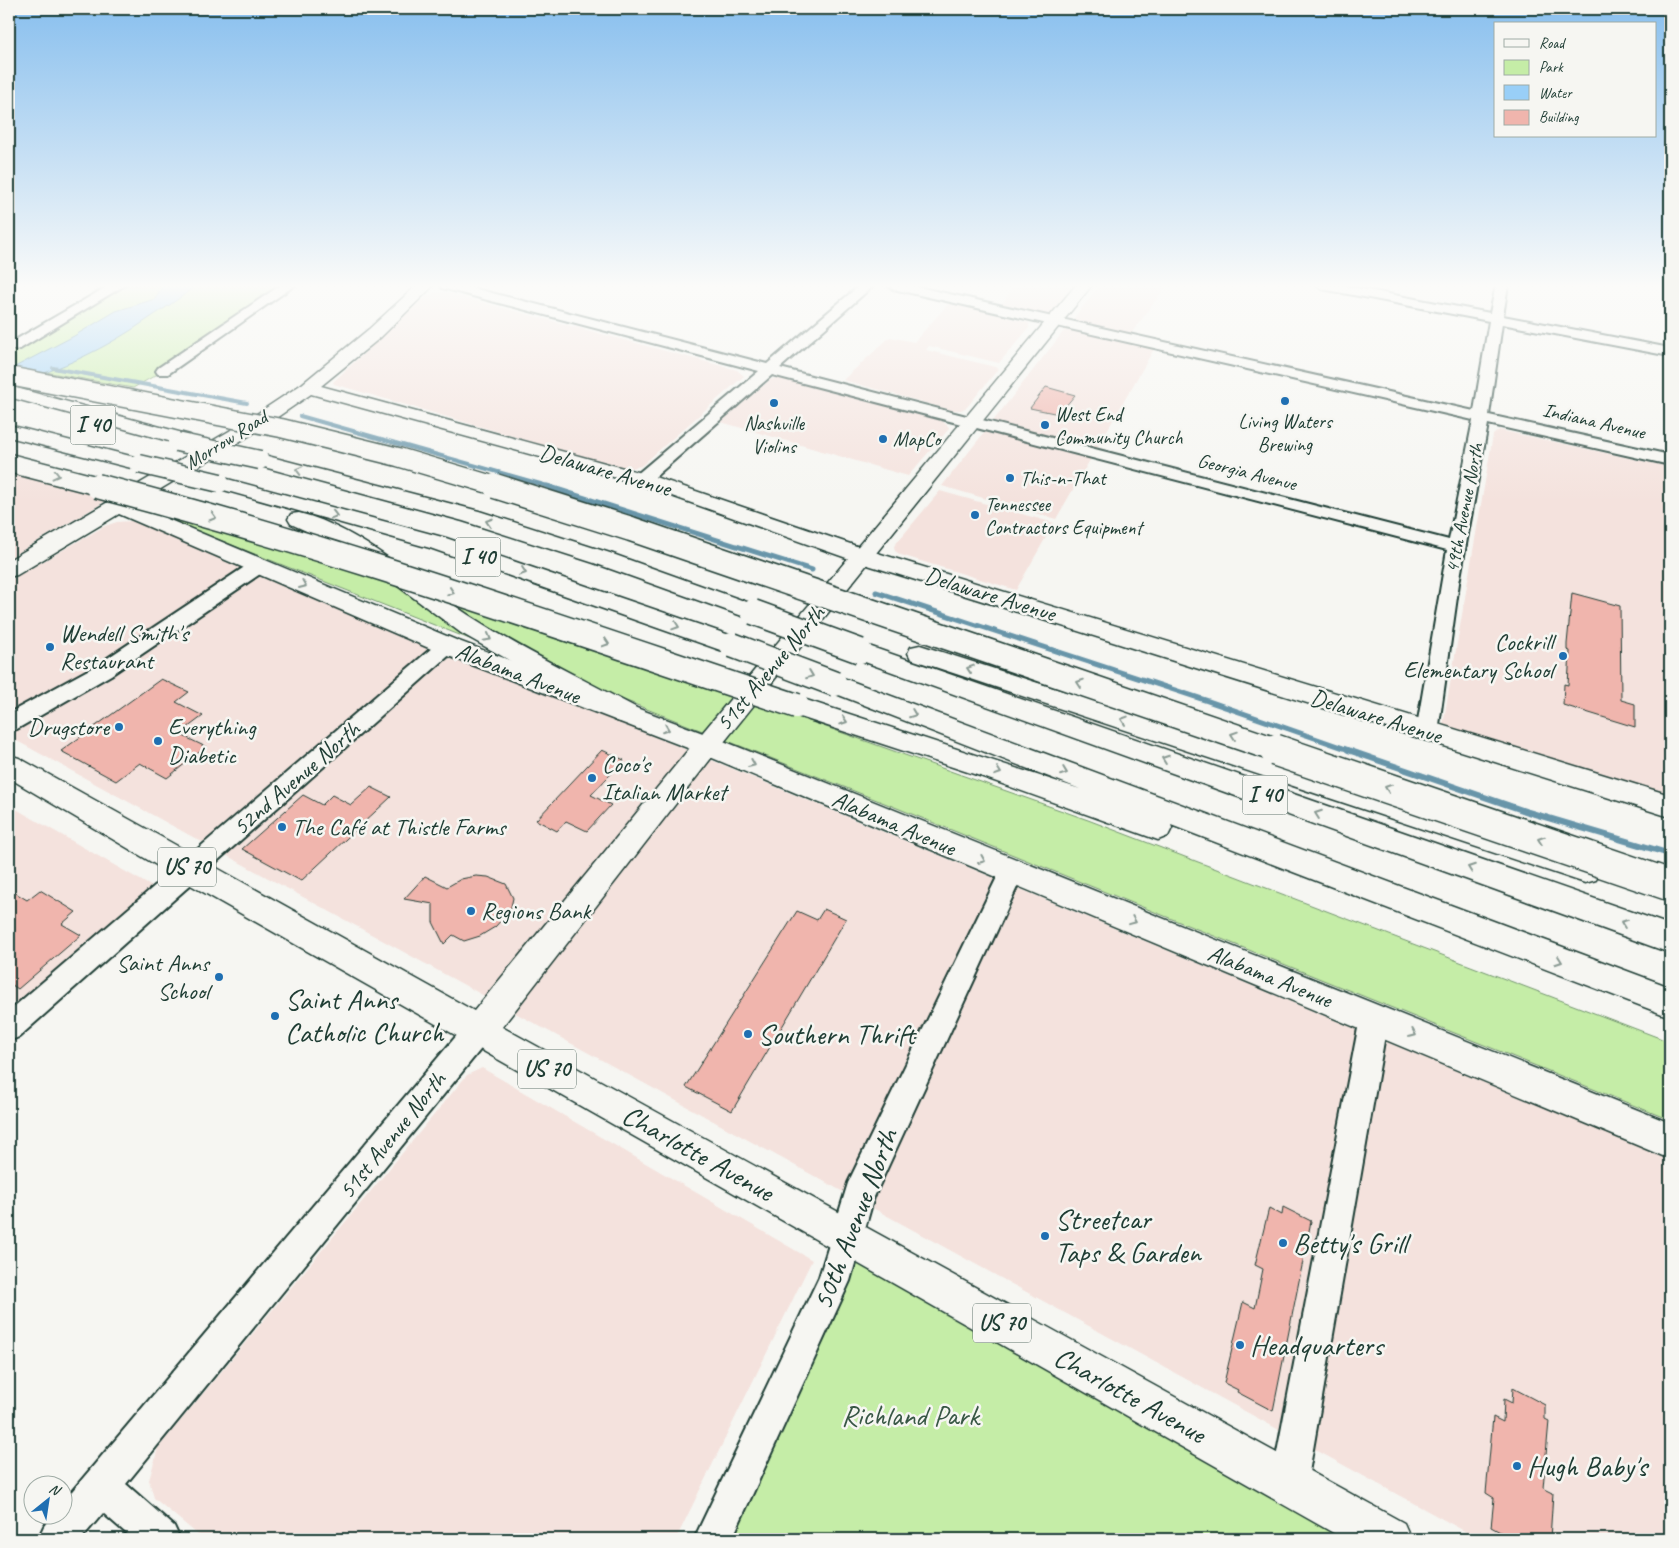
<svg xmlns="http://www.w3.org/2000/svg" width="1679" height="1548" viewBox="0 0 1679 1548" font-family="Caveat,sans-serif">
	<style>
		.built { fill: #f4e2dd }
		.green { fill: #c5eda7; stroke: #72956e }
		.water { fill: #99cff7; stroke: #6895a9 }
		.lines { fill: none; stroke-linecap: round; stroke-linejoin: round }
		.stream-far2 { stroke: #6895a9; stroke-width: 4 }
		.stream-far1 { stroke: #6895a9; stroke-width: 5 }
		.stream { stroke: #6895a9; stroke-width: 6 }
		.building { fill: #f0b5ad; stroke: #1f3d34 }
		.street-casing { stroke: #1f3d34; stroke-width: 4 }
		.secondary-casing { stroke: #1f3d34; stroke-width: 3 }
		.primary-casing { stroke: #1f3d34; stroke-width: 3 }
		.highway-casing { stroke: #1f3d34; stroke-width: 3 }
		.street { fill: #f6f6f2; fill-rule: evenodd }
		.secondary { fill: #f6f6f2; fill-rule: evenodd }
		.primary { fill: #f6f6f2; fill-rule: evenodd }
		.highway { fill: #f6f6f2; fill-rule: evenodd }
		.highway-bridge-far2-casing { stroke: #1f3d34; stroke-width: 21; stroke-linecap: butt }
		.highway-bridge-far1-casing { stroke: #1f3d34; stroke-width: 27; stroke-linecap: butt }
		.highway-bridge-casing { stroke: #1f3d34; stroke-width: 34; stroke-linecap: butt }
		.highway-bridge-far2 { stroke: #f6f6f2; stroke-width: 18 }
		.highway-bridge-far1 { stroke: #f6f6f2; stroke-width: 24 }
		.highway-bridge { stroke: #f6f6f2; stroke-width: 31 }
		.oneway { stroke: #8a9a93 }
		.poi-dot { fill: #1f6fb2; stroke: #f6f6f2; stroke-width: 2 }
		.labels { text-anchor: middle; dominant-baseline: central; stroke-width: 5; stroke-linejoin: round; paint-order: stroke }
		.far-poi-label { font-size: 20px; fill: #1f3d34; stroke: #f6f6f2; text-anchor: start }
		.far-street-label { font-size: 20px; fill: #1f3d34; stroke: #f6f6f2 }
		.shield { fill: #f6f6f2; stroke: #60746d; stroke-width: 1 }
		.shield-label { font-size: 22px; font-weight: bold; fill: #1f3d34 }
		.street-label { font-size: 24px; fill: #1f3d34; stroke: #f6f6f2 }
		.poi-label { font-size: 24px; fill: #1f3d34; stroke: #f6f6f2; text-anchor: start }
		.near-poi-label { font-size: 29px; fill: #1f3d34; stroke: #f6f6f2; text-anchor: start }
		.near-street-label { font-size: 29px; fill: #1f3d34; stroke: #f6f6f2 }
		.near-park-label { font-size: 29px; fill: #385745; stroke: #f6f6f2 }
	</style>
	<rect width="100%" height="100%" fill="#f6f6f2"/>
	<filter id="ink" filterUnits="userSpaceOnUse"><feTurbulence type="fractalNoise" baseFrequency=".02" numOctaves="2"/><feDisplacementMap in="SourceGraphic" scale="10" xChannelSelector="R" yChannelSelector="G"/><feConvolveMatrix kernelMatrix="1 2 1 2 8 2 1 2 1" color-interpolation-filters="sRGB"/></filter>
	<g filter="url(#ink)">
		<g class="built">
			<path d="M1015 285H1084L1055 320 999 308Z"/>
			<path d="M1100 285H1167L1125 342 1154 349 1056 519 942 486Z"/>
			<path d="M438 292 447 293 737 370 744 376 641 466 626 469 334 384 333 382 426 296Z"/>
			<path d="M950 302 1029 323V328L999 363 929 346 926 350 999 368 967 407 961 410H951L843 380 890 337 914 342Z"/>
			<path d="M776 378 942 421 949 427 948 430 908 476 721 422 770 380Z"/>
			<path d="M1499 430 1670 467V799L1455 732 1443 725 1493 435Z"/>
			<path d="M9 472 111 498 9 558Z"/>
			<path d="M940 491 1054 523 1016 590 901 555 895 551 894 546Z"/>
			<path d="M132 521 167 533 1670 1160V1539H1479L17 741 9 740V581L105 526 117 522Z"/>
			<path d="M9 805 156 889 19 1006 9 1000Z"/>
			<path d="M482 1068 812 1260 676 1539H203L154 1498 149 1480 158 1448 467 1075Z"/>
		</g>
		<g class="green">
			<path d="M120 285H289L163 371 133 388 40 371 9 382V352Z"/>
			<path d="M161 491 1088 820 1670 1042V1120L897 808 146 511Z"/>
			<path d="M848 1237 1388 1539H712L834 1281Z"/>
		</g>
		<path class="water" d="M163 285H195C182 298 166 307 151 317 103 350 64 368 9 385V370L74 336 116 311 155 299Z"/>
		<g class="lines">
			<g class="stream-far2">
				<path d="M53 368 247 403"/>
				<path d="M300 416 551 487"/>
			</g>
			<g class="stream-far1">
				<path d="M547 486 812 570"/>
				<path d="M876 592 1208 701 1352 751"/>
			</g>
			<path class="stream" d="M1348 750 1528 812 1670 854"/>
		</g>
		<g class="building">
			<path d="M1046 387 1075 395 1059 414 1030 408Z"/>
			<path d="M1572 593 1620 606 1621 700 1635 704V727L1563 705 1564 684 1568 685 1570 651 1567 650V644Z"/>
			<path d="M161 679 189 692 176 702 203 716 179 734 206 747 167 778 140 763 116 781 61 751Z"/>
			<path d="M602 750 624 760 591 795 611 805 587 831 566 821 557 831 536 820Z"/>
			<path d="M371 787 391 797 301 881 242 849 303 795 322 805 332 795 351 805Z"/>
			<path d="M425 876 447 887 461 879 476 876 488 877 506 884 513 898 509 916 506 915 495 927 480 936 464 941 453 935 444 944 433 922V904L404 899Z"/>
			<path d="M9 889 27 900 40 890 76 912 62 924 81 935 18 989 9 983Z"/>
			<path d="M824 909 846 919 732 1111 686 1087 797 911 817 920Z"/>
			<path d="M1283 1207 1311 1221 1273 1411 1237 1392 1238 1390 1224 1383 1243 1302 1255 1308 1263 1269 1255 1265 1269 1208 1282 1215Z"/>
			<path d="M1513 1388 1545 1405V1419L1549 1421 1543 1488 1553 1493 1550 1539H1513L1491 1527 1494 1498 1486 1493 1493 1417 1503 1422 1504 1399 1512 1403Z"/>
		</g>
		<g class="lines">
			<g class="street-casing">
				<g id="street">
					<path d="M110 285H125L20 349 15 350 9 347 10 343Z"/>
					<path d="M281 285H295L168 374H158L156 371 158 368Z"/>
					<path d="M441 285H461L767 364 860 285H874L780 368 1449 540 1473 420 893 289 887 285H909L1474 411 1489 321 1322 289 1316 285H1341L1490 313 1496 285H1508L1503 316 1670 348V356L1502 324 1489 415 1670 455V465L1488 424 1459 583 1438 732 1435 738 1427 740 1419 738 1416 732 1447 550 772 375 648 483H636L634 479 636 475 759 371 442 288Z"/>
					<path d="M259 560 266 562 268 566 266 570 111 675 17 729 9 731V713L97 665 252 562Z"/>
					<path d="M447 639 454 641 457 646 454 651 19 1037 9 1041V1011L440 641Z"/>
					<path d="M1012 862 1021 865 1024 872 874 1197 850 1281 732 1539H694L819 1277 848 1183 1003 865Z"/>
					<path d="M1374 1005 1384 1009 1388 1018 1307 1484 1302 1497 1289 1502 1276 1497 1271 1484 1360 1018 1364 1009Z"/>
					<path d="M479 1017 489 1021 493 1030 489 1039 126 1484 174 1526 180 1539H133L103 1513 81 1539H38L44 1526 52 1516H62V1503L469 1021Z"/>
				</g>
			</g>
			<g class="secondary-casing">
				<path id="secondary" d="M417 285H434L381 337 321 386 649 475 871 551 1670 795V817L855 561 635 483 311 394 257 431 134 505 456 640 716 738 1670 1123V1159L698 752 438 652 119 514 17 575 9 577V560L243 423 302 384 369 329Z"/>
			</g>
			<g class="primary-casing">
				<path id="primary" d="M1076 285H1092L716 752 502 1027 1404 1523 1411 1539H1344L180 879 9 778V755L19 758 474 1011 698 738Z"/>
			</g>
			<g class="highway-casing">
				<g id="highway">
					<path d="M9 386 190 435 193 439 190 443 183 445 9 397Z"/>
					<path d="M9 425 146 460 149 464 146 468 139 470 9 437Z"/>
					<path d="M260 454 479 511 610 553 761 607 765 612 761 617 753 620 745 617 594 563 463 521 253 464 250 460 253 456Z"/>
					<path d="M220 477 446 538 741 639 744 645 741 651 732 653 723 651 430 548 213 487 210 483 213 479Z"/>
					<path d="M299 513C361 528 424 588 478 621 528 653 583 679 635 707L639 714 635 721 626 723 617 721 461 633 387 578 326 540 291 524 288 519 291 514Z"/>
					<path d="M860 643 1670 925V953L851 657 848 651 851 645Z"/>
					<path d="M920 645 1585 859 1596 862 1600 871 1596 880 1585 883 911 659 908 653 911 647Z"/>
					<path d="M835 675 1670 987V1017L1171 825 1172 828 1168 836 1158 840 983 777 788 713 784 706 788 699 797 697 1080 789 826 690 822 684 826 678Z"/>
				</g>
			</g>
			<use href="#street" class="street"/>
			<use href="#secondary" class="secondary"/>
			<use href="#primary" class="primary"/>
			<use href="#highway" class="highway"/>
			<g class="highway-bridge-far2-casing">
				<g id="highway-bridge-far2">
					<path d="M9 376 281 428 398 457 499 487"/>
					<path d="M177 442 260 460"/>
					<path d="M9 463 102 487"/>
					<path d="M139 464 220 483"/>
				</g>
			</g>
			<g class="highway-bridge-far1-casing">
				<g id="highway-bridge-far1">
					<path d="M97 486C334 547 565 629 797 706"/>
					<path d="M495 486 631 529 1279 751"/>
					<path d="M753 612 860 651"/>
					<path d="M732 645 835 684"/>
				</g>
			</g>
			<g class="highway-bridge-casing">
				<path id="highway-bridge" d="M1275 750 1670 885"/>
			</g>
			<use href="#highway-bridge-far2" class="highway-bridge-far2"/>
			<use href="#highway-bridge-far1" class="highway-bridge-far1"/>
			<use href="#highway-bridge" class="highway-bridge"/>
		</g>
		<defs><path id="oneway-chevron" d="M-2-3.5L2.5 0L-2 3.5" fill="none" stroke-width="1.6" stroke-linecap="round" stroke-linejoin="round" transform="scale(1.25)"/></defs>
		<g class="oneway">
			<use href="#oneway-chevron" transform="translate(299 470) rotate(-165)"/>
			<use href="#oneway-chevron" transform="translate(56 475) rotate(14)"/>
			<use href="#oneway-chevron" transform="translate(334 515) rotate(15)"/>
			<use href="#oneway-chevron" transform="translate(213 517) rotate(17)"/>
			<use href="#oneway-chevron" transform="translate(489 522) rotate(-162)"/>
			<use href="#oneway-chevron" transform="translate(523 572) rotate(19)"/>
			<use href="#oneway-chevron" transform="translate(303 585) rotate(23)"/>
			<use href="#oneway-chevron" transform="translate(451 592) rotate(18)"/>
			<use href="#oneway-chevron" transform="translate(676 626) rotate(19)"/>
			<use href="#oneway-chevron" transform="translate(488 638) rotate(29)"/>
			<use href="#oneway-chevron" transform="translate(606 643) rotate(18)"/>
			<use href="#oneway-chevron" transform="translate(970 669) rotate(-162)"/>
			<use href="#oneway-chevron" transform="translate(810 675) rotate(21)"/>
			<use href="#oneway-chevron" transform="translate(1080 683) rotate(-161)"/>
			<use href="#oneway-chevron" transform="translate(913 714) rotate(21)"/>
			<use href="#oneway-chevron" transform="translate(1124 720) rotate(-162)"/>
			<use href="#oneway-chevron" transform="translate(844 721) rotate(18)"/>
			<use href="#oneway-chevron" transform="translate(666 729) rotate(21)"/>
			<use href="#oneway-chevron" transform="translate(1234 735) rotate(-161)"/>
			<use href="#oneway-chevron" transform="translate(1165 759) rotate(-160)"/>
			<use href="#oneway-chevron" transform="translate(752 764) rotate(23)"/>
			<use href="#oneway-chevron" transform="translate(998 772) rotate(19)"/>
			<use href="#oneway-chevron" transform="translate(1064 772) rotate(21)"/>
			<use href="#oneway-chevron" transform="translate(1388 788) rotate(-161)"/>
			<use href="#oneway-chevron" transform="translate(1318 814) rotate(-160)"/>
			<use href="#oneway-chevron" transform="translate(1541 840) rotate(-161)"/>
			<use href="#oneway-chevron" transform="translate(982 860) rotate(23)"/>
			<use href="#oneway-chevron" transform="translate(1471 868) rotate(-160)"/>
			<use href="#oneway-chevron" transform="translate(1133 921) rotate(22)"/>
			<use href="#oneway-chevron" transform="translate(1624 923) rotate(-160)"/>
			<use href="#oneway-chevron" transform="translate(1559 961) rotate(20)"/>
			<use href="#oneway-chevron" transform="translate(1413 1034) rotate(23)"/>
		</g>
	</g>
	<linearGradient id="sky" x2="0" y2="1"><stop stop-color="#88bfee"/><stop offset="0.57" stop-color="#fbfbf9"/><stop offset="1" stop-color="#fbfbf9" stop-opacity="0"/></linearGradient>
	<rect width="1679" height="502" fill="url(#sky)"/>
	<g class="poi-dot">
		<circle cx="1285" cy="401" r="5"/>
		<circle cx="774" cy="403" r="5"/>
		<circle cx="1045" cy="425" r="5"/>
		<circle cx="883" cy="439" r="5"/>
		<circle cx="1010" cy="478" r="5"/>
		<circle cx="975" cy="515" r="5"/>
		<circle cx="50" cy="647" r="5"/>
		<circle cx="1563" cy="656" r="5"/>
		<circle cx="119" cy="727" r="5"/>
		<circle cx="158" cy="741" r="5"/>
		<circle cx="592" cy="778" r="5"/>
		<circle cx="282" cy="827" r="5"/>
		<circle cx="471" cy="911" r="5"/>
		<circle cx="219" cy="977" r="5"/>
		<circle cx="275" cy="1016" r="5"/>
		<circle cx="748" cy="1034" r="5"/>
		<circle cx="1045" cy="1236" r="5"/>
		<circle cx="1283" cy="1243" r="5"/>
		<circle cx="1240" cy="1345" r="5"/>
		<circle cx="1517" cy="1466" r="5"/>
	</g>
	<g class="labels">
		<g class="far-poi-label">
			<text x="1055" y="414">West End<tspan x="1055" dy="23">Community Church</tspan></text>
			<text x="1285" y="421" text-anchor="middle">Living Waters<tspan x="1285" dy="23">Brewing</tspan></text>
			<text x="774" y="423" text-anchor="middle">Nashville<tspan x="774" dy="23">Violins</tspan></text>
			<text x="893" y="439">MapCo</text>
			<text x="1020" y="478">This-n-That</text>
			<text x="985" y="504">Tennessee<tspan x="985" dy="23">Contractors Equipment</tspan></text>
		</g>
		<g class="far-street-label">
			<text transform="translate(1594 421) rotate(13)">Indiana Avenue</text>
			<text transform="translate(226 440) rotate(-32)">Morrow Road</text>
			<text transform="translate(1247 472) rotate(14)">Georgia Avenue</text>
			<text transform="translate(1464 508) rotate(-79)">49th Avenue North</text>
		</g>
		<g class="shield">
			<rect x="70.5" y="405.5" width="45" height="39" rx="4"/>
			<rect x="455.5" y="537.5" width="45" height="39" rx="4"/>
			<rect x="1242.5" y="775.5" width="45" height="39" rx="4"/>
			<rect x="158" y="847.5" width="58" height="39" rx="4"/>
			<rect x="518" y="1049.5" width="58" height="39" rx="4"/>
			<rect x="973" y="1303.5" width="58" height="39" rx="4"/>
		</g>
		<g class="shield-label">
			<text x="93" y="425">I 40</text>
			<text x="478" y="557">I 40</text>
			<text x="1265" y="795">I 40</text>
			<text x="187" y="867">US 70</text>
			<text x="547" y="1069">US 70</text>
			<text x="1002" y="1323">US 70</text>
		</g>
		<g class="street-label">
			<text transform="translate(605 470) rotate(16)">Delaware Avenue</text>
			<text transform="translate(990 594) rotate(17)">Delaware Avenue</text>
			<text transform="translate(770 668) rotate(-50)">51st Avenue North</text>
			<text transform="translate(518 673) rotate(21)">Alabama Avenue</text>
			<text transform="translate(1376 716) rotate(17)">Delaware Avenue</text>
			<text transform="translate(296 778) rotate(-41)">52nd Avenue North</text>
			<text transform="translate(894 823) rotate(23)">Alabama Avenue</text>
			<text transform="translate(1270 976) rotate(22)">Alabama Avenue</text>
			<text transform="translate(392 1135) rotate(-51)">51st Avenue North</text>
		</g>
		<g class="poi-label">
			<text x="60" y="633">Wendell Smith's<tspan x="60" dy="28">Restaurant</tspan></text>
			<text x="1553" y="642" text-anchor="end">Cockrill<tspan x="1553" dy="28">Elementary School</tspan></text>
			<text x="109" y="727" text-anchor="end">Drugstore</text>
			<text x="168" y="727">Everything<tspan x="168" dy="28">Diabetic</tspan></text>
			<text x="602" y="764">Coco's<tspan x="602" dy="28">Italian Market</tspan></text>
			<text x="292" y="827">The Café at Thistle Farms</text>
			<text x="481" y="911">Regions Bank</text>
			<text x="209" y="963" text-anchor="end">Saint Anns<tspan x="209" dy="28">School</tspan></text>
		</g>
		<g class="near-poi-label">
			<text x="285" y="999">Saint Anns<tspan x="285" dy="33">Catholic Church</tspan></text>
			<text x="758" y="1034">Southern Thrift</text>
			<text x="1055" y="1219">Streetcar<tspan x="1055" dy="33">Taps &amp; Garden</tspan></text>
			<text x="1293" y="1243">Betty's Grill</text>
			<text x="1250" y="1345">Headquarters</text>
			<text x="1527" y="1466">Hugh Baby's</text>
		</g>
		<g class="near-street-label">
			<text transform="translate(698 1153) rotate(29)">Charlotte Avenue</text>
			<text transform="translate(855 1219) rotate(-69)">50th Avenue North</text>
			<text transform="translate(1130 1395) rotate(29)">Charlotte Avenue</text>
		</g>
		<g class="near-park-label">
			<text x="910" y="1415">Richland Park</text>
		</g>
	</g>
	<rect width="1679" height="1548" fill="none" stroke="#f6f6f2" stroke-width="30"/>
	<rect x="15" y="15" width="1649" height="1518" fill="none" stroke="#1f3d34" stroke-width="2" filter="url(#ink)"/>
	<rect x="1494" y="22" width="162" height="115" fill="#f6f6f2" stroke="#a0aca6"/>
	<rect x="1504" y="39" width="25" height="8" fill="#f6f6f2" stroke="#a0aca6"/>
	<text x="1539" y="48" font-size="15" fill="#1f3d34">Road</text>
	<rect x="1504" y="60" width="25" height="15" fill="#c5eda7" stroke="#a0aca6"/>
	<text x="1539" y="72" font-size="15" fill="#1f3d34">Park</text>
	<rect x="1504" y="85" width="25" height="15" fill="#99cff7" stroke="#a0aca6"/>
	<text x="1539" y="98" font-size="15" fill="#1f3d34">Water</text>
	<rect x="1504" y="110" width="25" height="15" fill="#f0b5ad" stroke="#a0aca6"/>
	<text x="1539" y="122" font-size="15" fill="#1f3d34">Building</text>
	<g transform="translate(48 1500) rotate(30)"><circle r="24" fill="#f6f6f2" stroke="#a0aca6"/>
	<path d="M0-4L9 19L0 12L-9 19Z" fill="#1f6fb2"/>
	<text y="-8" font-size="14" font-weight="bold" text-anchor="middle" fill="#1f3d34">N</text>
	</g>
</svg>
